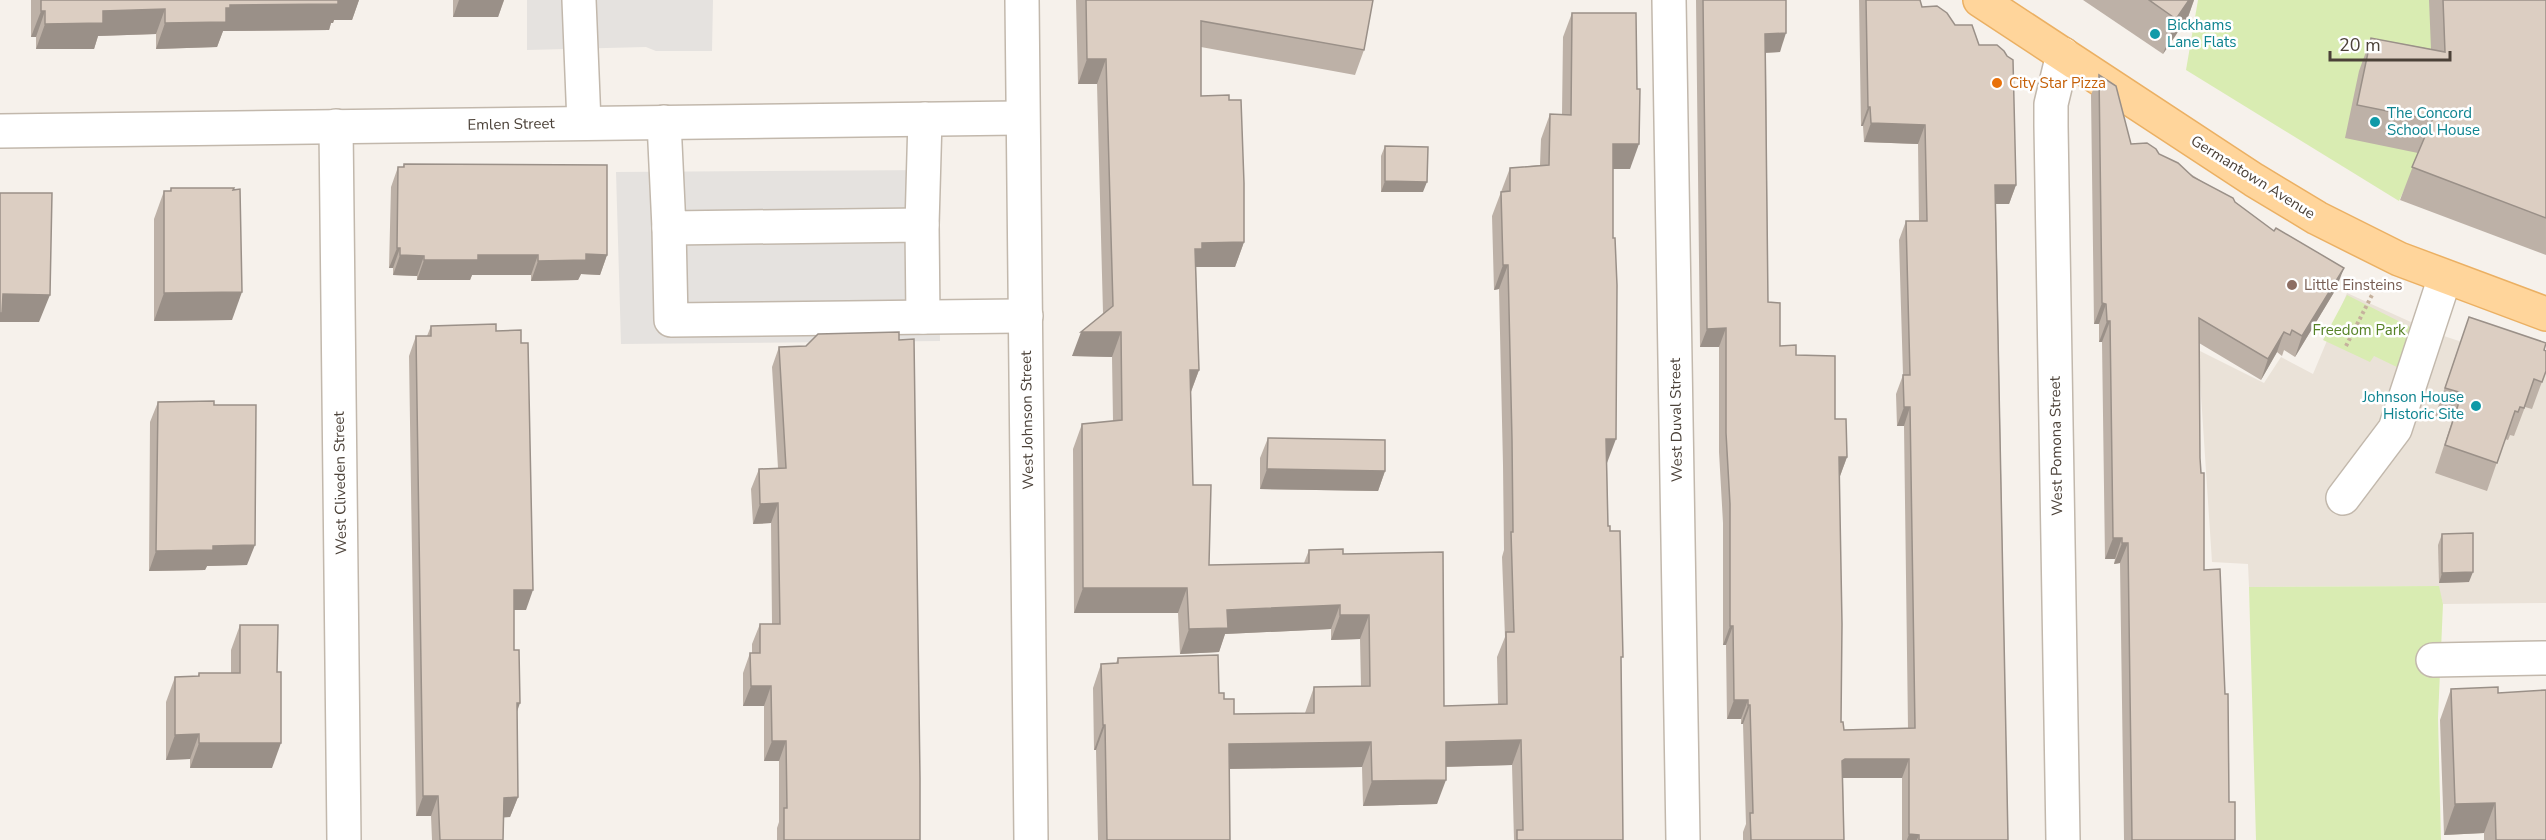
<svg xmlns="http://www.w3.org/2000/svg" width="2546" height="840" viewBox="0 0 2546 840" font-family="'Nunito Sans',sans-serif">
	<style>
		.residential { fill: #eae2d8 }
		.green { fill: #d9ecb2 }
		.parking { fill: #e5e2df }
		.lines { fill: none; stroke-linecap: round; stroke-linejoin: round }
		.minor-casing { stroke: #c2b8ac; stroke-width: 36 }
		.major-casing { stroke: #ebb063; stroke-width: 36 }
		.path { stroke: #c5b19d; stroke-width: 4; stroke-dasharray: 3 3; stroke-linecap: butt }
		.minor { stroke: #fff; stroke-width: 33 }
		.major { stroke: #ffd59b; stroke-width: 33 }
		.wall { fill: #bdb1a7 }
		.shaded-wall { fill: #9a9088 }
		.building { fill: #dccec2; stroke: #9a9088; stroke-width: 1.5 }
		.culture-dot { fill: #0f9aa8; stroke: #fff; stroke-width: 2 }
		.food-dot { fill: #e8710a; stroke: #fff; stroke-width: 2 }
		.education-dot { fill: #8d6e63; stroke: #fff; stroke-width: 2 }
		.labels { text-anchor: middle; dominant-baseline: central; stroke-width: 5; stroke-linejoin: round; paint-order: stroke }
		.culture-label { font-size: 15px; fill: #0d838f; stroke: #fff; text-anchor: start }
		.food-label { font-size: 15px; fill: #c56008; stroke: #fff; text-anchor: start }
		.street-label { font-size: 15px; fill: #4b4138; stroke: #fff }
		.education-label { font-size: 15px; fill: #785e54; stroke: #fff; text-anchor: start }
		.park-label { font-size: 15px; fill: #558226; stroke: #fff }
	</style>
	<rect width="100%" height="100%" fill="#f6f1eb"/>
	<path class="residential" d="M2347 293 2435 333 2546 370V603L2443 604 2438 586 2249 587 2248 564 2212 562 2198 350 2264 383 2281 357 2313 374Z"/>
	<g class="green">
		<path d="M2198 0H2430L2435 122 2399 201 2186 70Z"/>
		<path d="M2347 295 2418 331 2401 369 2374 356 2370 362 2323 340Z"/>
		<path d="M2439 586 2443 604 2438 718 2441 840H2256L2249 587Z"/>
	</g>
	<g class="parking">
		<path d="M527 0H713L712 51H656L646 47 527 50Z"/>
		<path d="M938 170 940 341 621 344 616 172Z"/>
	</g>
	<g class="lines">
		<g class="minor-casing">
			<g id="minor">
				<path d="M579 0 584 123"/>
				<path d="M1022 0 1031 840"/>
				<path d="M1669 0 1683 840"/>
				<path d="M2063 54 2051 104V126L2063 840"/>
				<path d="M664 122 669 228 922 225 923 317"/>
				<path d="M336 126 344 840"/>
				<path d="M0 131 1022 118"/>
				<path d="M922 225 925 119"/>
				<path d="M669 228 671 320 1026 316"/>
				<path d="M2343 498 2395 429 2445 277"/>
				<path d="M2433 660 2546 658"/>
			</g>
		</g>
		<g class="major-casing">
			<path id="major" d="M1980 0 2254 180 2317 218 2399 259 2546 314"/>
		</g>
		<path class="path" d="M2346 346 2372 295"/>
		<use href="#minor" class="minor"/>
		<use href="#major" class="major"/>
	</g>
	<g class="wall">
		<path d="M31 0H359L352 20H334L333 23H331L329 30 223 31 217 47 156 49V34L98 36 94 49H36V37H31Z"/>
		<path d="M453 0H504L498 17H453Z"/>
		<path d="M1076 0H1373L1364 50 1355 75 1201 47V96L1244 242 1235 267H1196L1199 370 1191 392 1193 485 1209 565 1304 563 1309 550 1343 554 1444 706 1498 704 1497 657 1505 637 1502 557 1504 550 1503 465 1499 289 1494 290 1492 216 1510 168 1540 165 1541 139 1550 114H1562L1563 37 1572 13 1630 169H1613L1607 463 1608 526 1621 663 1623 840H1514L1512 765 1446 767 1437 804 1363 806 1362 767 1229 769 1230 840H1098L1096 750H1094L1093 688 1101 664 1116 663 1118 658 1219 693 1234 714 1305 713 1314 687 1361 686 1360 639 1331 640V629L1225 634 1219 652 1180 654 1178 613H1074L1073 449 1082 424 1113 421 1112 357 1072 356 1103 313 1097 84H1078Z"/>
		<path d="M1696 0H1786L1780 52 1766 53 1768 302 1780 346 1796 355 1835 419 1847 457 1840 476H1839L1841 722 1844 730 1908 728 1904 426H1897L1896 394 1903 375 1899 240 1906 221H1919L1918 144 1864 142 1863 126H1861L1859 0H1920L1922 7 2016 185 2009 204H1996L2008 840H1902V778H1843L1844 840H1743V832L1746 824 1743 724H1741V719H1727L1726 645H1723V523L1719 452V347H1700Z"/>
		<path d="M2083 0H2194L2188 17 2163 54Z"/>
		<path d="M2429 0H2546V255L2400 200 2418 153 2345 138 2359 71 2371 38 2431 49Z"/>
		<path d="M2099 75 2131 144 2159 154 2235 202 2336 289 2295 357 2284 350 2282 356 2277 352 2261 380 2199 343 2200 458 2204 570 2229 802 2235 840H2124L2120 563 2114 564 2115 559H2105L2102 342H2099V324H2094L2091 95Z"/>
		<path d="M1385 146 1423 192H1381V156Z"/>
		<path d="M404 164 607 255 600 275 581 274 578 280 531 281V275H472L470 280H417V276L393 275V268H389L391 187 398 167H403Z"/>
		<path d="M171 188 232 320 154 321V219L164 191H170Z"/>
		<path d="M2469 317 2544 350 2546 371 2532 409 2525 407 2514 436 2510 435 2508 440 2505 439 2487 491 2435 473 2452 421 2435 416Z"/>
		<path d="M431 326 496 331 526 610H514V650L517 713 518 797 510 817H504L503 840H432L431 816H416L409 356 416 336H427Z"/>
		<path d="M779 347 920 840H777V828L779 822V761H764V706H743V673L750 653H752V644L760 624H772L771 523 753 524 751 489 759 469 778 468 772 367Z"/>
		<path d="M158 402 247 565 207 566 205 570 149 571 150 422Z"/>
		<path d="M1268 438 1385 471 1378 491 1260 489V458Z"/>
		<path d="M2442 534 2469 582 2439 583 2438 545Z"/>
		<path d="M240 625 272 768H190V759L166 760V702L175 677 198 676 199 673H231V650Z"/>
		<path d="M2451 689 2498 693 2546 840H2484V833L2444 835 2440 720Z"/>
	</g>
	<g class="shaded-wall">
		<path d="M337 0H359L352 20H334L333 23H331L329 30 223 31 217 47 156 49 165 23 230 5Z"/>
		<path d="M459 0H504L498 17H453Z"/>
		<path d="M2189 0H2194L2188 17 2163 54 2176 19Z"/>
		<path d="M165 9 156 34 98 36 94 49H36L45 24 103 11Z"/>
		<path d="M41 11H45L36 37H31Z"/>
		<path d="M1786 33 1780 52 1759 53 1765 34Z"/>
		<path d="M1087 59H1106L1097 84H1078Z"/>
		<path d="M1868 107H1870L1863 126H1861Z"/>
		<path d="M1871 123 1925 125 1918 144 1864 142Z"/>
		<path d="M1613 144H1639L1630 169H1604Z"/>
		<path d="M1385 181 1427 182 1423 192H1381Z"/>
		<path d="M1995 185H2016L2009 204H1988Z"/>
		<path d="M1244 242 1235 267H1195V249L1202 243Z"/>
		<path d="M397 248H400L393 268H389Z"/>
		<path d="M586 254 607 255 600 275 581 274 578 280 531 281 538 261Z"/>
		<path d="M400 255 424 256 417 276 393 275Z"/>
		<path d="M478 255H538L531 275H472L470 280H417L424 260Z"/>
		<path d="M1503 265H1508L1499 289 1494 290Z"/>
		<path d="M2344 268 2336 289 2295 357 2302 336Z"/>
		<path d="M242 292 232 320 154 321 164 293Z"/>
		<path d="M3 294 50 295 39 322H0V302Z"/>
		<path d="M2102 303 2106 304 2099 324H2094Z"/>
		<path d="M2107 321H2110L2102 342H2099Z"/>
		<path d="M1726 328 1719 347H1700L1707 329Z"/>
		<path d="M1081 332H1121L1112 357 1072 356Z"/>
		<path d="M2284 332 2277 352 2261 380 2268 359Z"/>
		<path d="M1190 370H1199L1190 394Z"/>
		<path d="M1904 407H1910L1904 426H1897Z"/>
		<path d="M1606 439H1616L1607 463Z"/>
		<path d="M1839 457H1847L1840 476H1832Z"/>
		<path d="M1267 469 1385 471 1378 491 1260 489Z"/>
		<path d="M778 503 771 523 753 524 760 504Z"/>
		<path d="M2113 538H2122L2115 559H2105Z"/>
		<path d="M2122 543H2128L2120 563 2114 564Z"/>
		<path d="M255 545 247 565 207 566 205 570 149 571 156 551 213 546Z"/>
		<path d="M2473 572 2469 582 2439 583 2442 573Z"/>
		<path d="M1083 588H1187L1178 613H1074Z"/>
		<path d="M514 590H533L526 610H506Z"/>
		<path d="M1340 605 1331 629 1225 634 1219 652 1180 654 1189 629 1227 610Z"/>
		<path d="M1340 615H1369L1360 639 1331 640Z"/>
		<path d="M1730 626H1733L1726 645H1723Z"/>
		<path d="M751 686H771L764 706H743Z"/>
		<path d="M1734 700H1748L1741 719H1727Z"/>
		<path d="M517 703H520L513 723Z"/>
		<path d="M1748 705H1750L1743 724H1741Z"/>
		<path d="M1103 725H1105L1096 750H1094Z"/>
		<path d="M199 734 190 759 166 760 175 735Z"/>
		<path d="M1521 740 1512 765 1437 767 1446 742Z"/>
		<path d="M772 741H786L779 761H764Z"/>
		<path d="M1371 742 1362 767 1220 769 1229 744Z"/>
		<path d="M199 743H281L272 768H190Z"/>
		<path d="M1845 759H1909L1902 778H1838L1842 761Z"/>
		<path d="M1446 780 1437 804 1363 806 1372 781Z"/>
		<path d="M423 796H438L431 816H416Z"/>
		<path d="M518 797 510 817 497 818 504 798Z"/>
		<path d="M2495 803 2484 833 2444 835 2455 804Z"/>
		<path d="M1909 834 1919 835 1917 840H1907Z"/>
	</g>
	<g class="building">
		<path d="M41 0H338V4L230 5V8H226V22L165 23V9L103 11V23L45 24V11H41Z"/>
		<path d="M1086 0H1373L1364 50 1201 21V96L1229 95V100H1241L1244 183V242L1202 243V249H1195L1199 370H1190L1193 485H1211L1209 565 1309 563V550L1343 549V554L1443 552 1444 706 1507 704 1506 632H1514L1511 532H1513L1512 440 1508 265H1503L1501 192 1510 191V168L1549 165 1550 114 1571 115 1572 13H1636L1637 89H1640L1639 144H1613V238H1615L1617 285 1616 439H1606L1608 526H1610V531H1620L1623 657H1621L1623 840H1517V830H1523L1521 740 1446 742V780L1372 781 1371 742 1229 744 1230 840H1107L1105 725H1103L1101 664 1118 663V658L1218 655 1219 693H1224V699H1234V714L1314 713V687L1370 686 1369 615H1340V605L1227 610 1228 628 1189 629 1187 588H1083L1082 424 1122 420 1121 332H1081L1113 306 1106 59H1087Z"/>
		<path d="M1703 0H1786V33L1765 34 1768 302 1780 303V346L1796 345V355L1835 356V419H1846L1847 457H1839L1842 624 1841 722H1843L1844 730 1915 728 1910 407H1904L1903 375H1910L1906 221H1927L1925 125 1871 123 1870 107H1868L1866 0H1920L1922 7 1937 6 1947 13 1955 25H1972L1979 45H1997L2004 51 2007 56 2013 60 2016 185H1995L2008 840H1919V835L1909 834V759H1845L1842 761 1844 840H1751L1750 813H1753L1750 705H1748V700H1734L1733 626H1730V504L1726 433V328L1707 329Z"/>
		<path d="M2149 0H2189L2176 19Z"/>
		<path d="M2443 0H2546V218L2412 167 2432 120 2357 105 2371 38 2445 52Z"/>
		<path d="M2099 75 2116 86 2131 144 2147 143 2156 149 2159 154 2178 163 2193 177 2233 198 2235 202 2274 231 2276 228 2344 268 2302 336 2292 330 2290 335 2284 332 2268 359 2199 318 2200 458 2201 473H2204V570L2220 569 2225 694H2228L2229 802H2235V840H2132L2128 543H2122V538H2113L2110 321H2107L2106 304 2102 303Z"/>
		<path d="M1385 146 1428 147 1427 182 1385 181Z"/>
		<path d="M404 164 607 165V255L586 254V260L538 261V255H478V260H424V256L400 255V248H397L398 167H404Z"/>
		<path d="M171 188H234L233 190 240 189 242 292 164 293V191H171Z"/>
		<path d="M0 193H52L50 295 3 294 2 313H0Z"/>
		<path d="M2469 317 2546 343 2544 350 2546 351V371L2542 382 2534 379 2524 408 2520 407 2518 412 2515 411 2497 463 2445 445 2462 393 2445 388Z"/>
		<path d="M496 324V331L521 330V343H528L533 590H514V650H519L520 703H517L518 797 504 798 503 840H440L438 796H423L416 336H431V326Z"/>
		<path d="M899 332V340L914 339 920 778V840H784V808H787L786 741H772L771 686H751L750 653H760V624H780L778 503 760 504 759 469 786 468 779 347 806 346 818 334Z"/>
		<path d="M214 401V405H256L255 545 213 546V550L156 551 158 402Z"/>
		<path d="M1268 438 1385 440V471L1267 469Z"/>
		<path d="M2473 533V572L2442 573V534Z"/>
		<path d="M240 625H278L277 672H281V743H199V734L175 735V677L199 676V673H240Z"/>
		<path d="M2498 687V693L2546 690V840H2496L2495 803 2455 804 2451 689Z"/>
	</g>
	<g class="culture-dot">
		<circle cx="2155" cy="34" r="6"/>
		<circle cx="2375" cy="122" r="6"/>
		<circle cx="2476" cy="406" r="6"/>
	</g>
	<circle class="food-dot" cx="1997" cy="83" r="6"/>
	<circle class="education-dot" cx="2292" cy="285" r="6"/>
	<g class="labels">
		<g class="culture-label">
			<text x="2167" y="25">Bickhams<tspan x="2167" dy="17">Lane Flats</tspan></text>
			<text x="2387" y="113">The Concord<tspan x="2387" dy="17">School House</tspan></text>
			<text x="2464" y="397" text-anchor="end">Johnson House<tspan x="2464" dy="17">Historic Site</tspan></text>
		</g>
		<g class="food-label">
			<text x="2009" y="83">City Star Pizza</text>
		</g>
		<g class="street-label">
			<text transform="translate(511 124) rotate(-1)">Emlen Street</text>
			<text transform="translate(2253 177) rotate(32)">Germantown Avenue</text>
			<text transform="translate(1027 420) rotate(-91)">West Johnson Street</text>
			<text transform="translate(1676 420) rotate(-91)">West Duval Street</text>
			<text transform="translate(2056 446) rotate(-91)">West Pomona Street</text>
			<text transform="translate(340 483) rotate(-91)">West Cliveden Street</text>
		</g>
		<g class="education-label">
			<text x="2304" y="285">Little Einsteins</text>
		</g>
		<g class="park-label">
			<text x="2359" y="330">Freedom Park</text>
		</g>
	</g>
	<path d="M2330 51v9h120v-9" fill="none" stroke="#4b4138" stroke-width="3"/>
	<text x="2339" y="51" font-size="18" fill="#4b4138" stroke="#ffffff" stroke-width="4.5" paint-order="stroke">20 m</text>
</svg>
